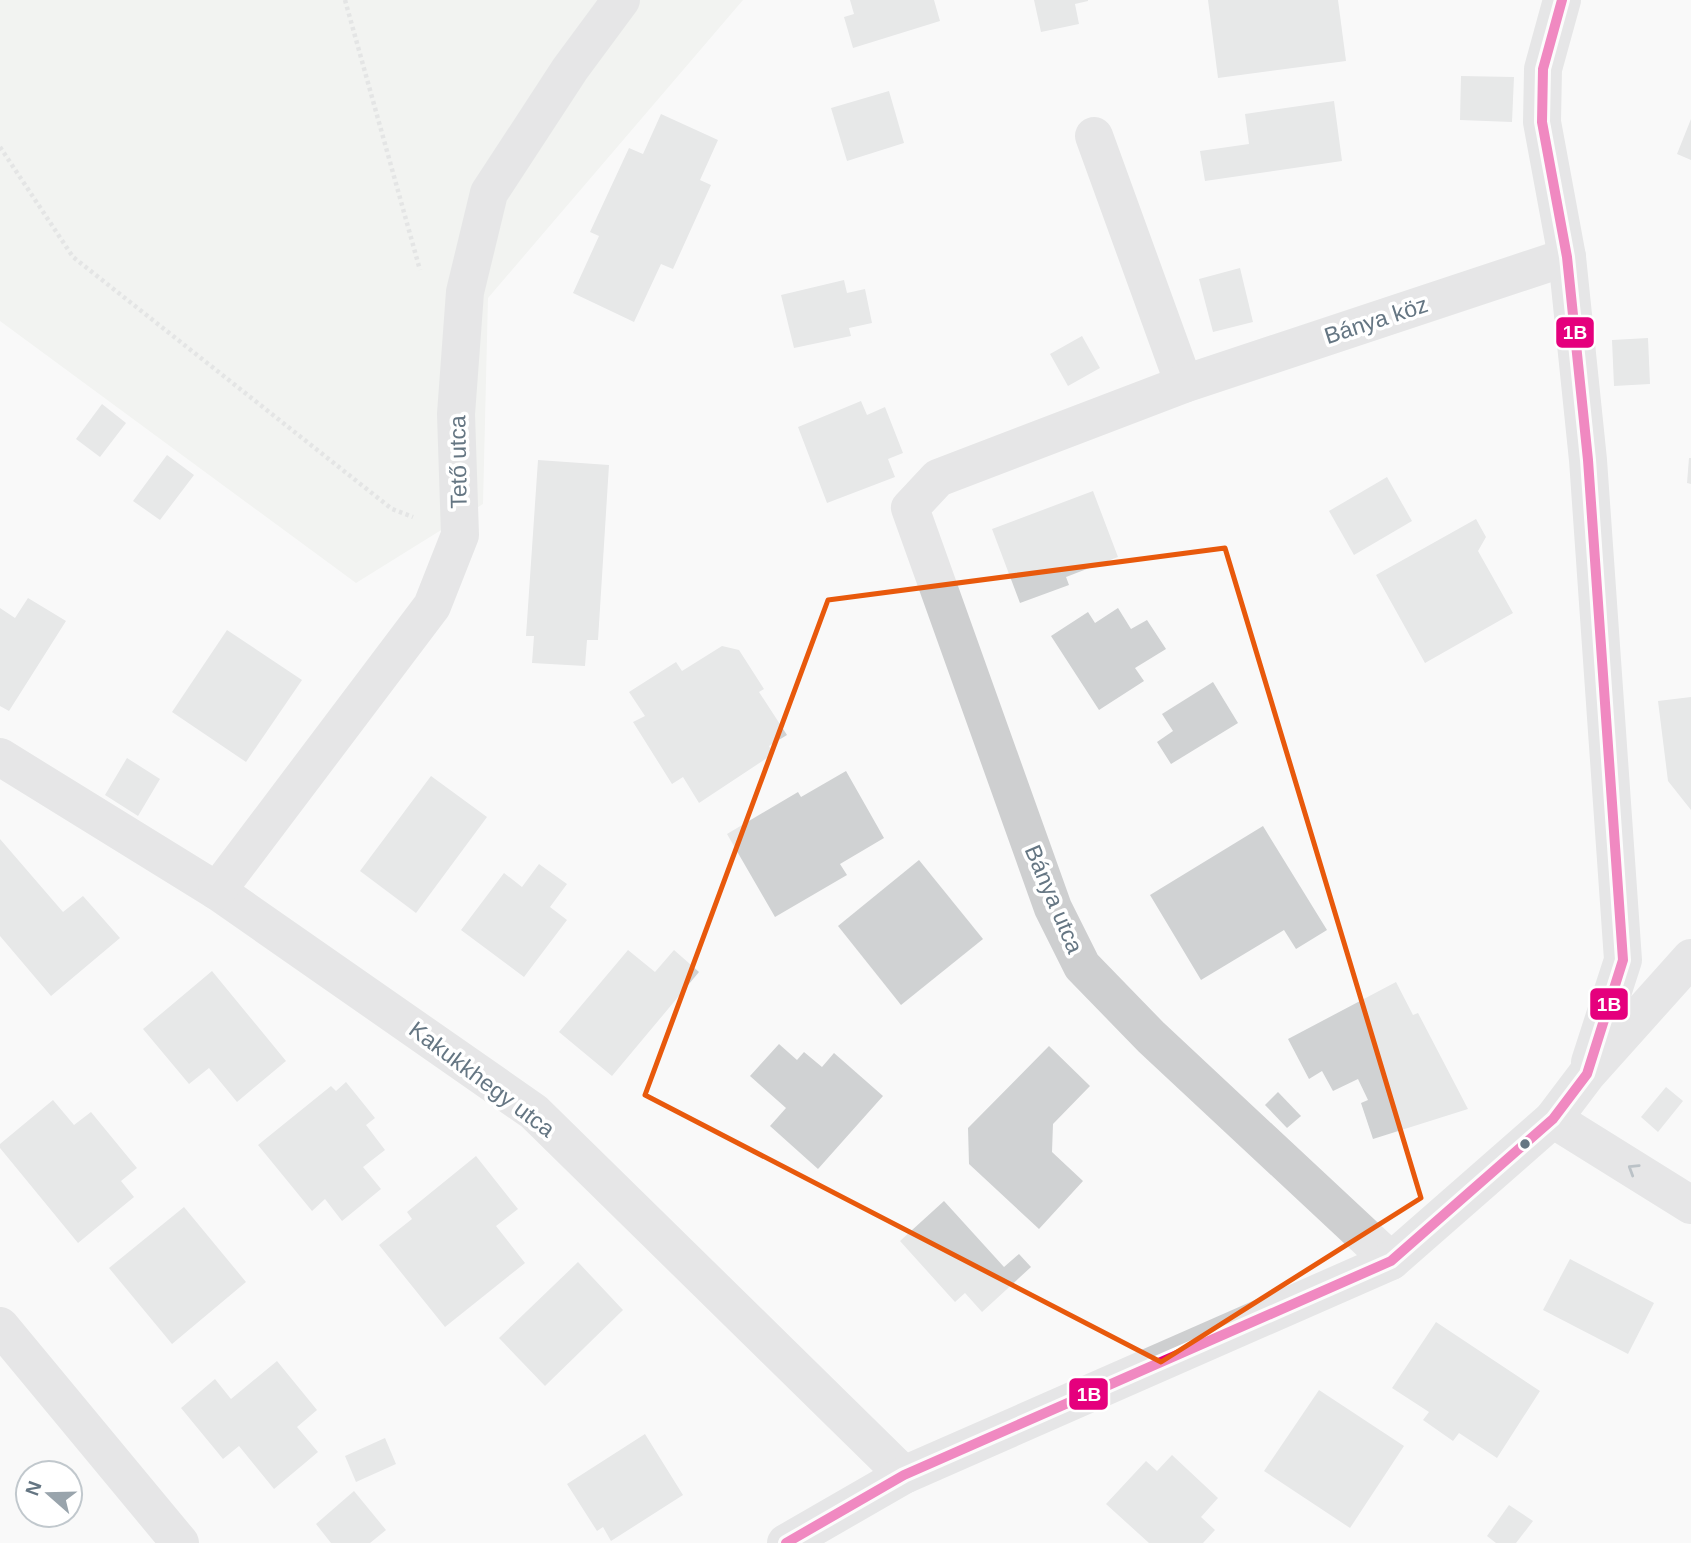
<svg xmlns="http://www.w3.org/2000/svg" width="1691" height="1543" viewBox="0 0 1691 1543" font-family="Arial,sans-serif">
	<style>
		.green { fill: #e8ebe6 }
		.building { fill: #d0d2d3 }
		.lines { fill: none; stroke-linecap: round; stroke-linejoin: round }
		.path { stroke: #cbcccd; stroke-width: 4.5; stroke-dasharray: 3.5 3.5; stroke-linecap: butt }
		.minor { stroke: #cecfd0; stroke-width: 38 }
		.bus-1-casing { stroke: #fff; stroke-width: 16 }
		.bus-1 { stroke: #e5007d; stroke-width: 10 }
		.oneway { stroke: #707f8b }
		.marked { fill: none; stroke: #e8590c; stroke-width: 5; stroke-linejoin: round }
		.bus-dot { fill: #657683; stroke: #fff; stroke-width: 2.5 }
		.labels { text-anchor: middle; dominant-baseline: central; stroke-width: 7; stroke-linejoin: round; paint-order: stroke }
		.street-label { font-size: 23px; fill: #657683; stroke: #fff }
		.line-badge { stroke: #fff; stroke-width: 2.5 }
		.badge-label { font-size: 19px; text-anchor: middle; font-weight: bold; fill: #fff }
	</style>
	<rect width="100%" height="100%" fill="#f9f9f9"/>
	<path class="green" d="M0 0H743L488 298 483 504 356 583 0 321Z"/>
	<g class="building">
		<path d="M850 0H934L940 21 853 48 844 17 854 14Z"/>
		<path d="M1034 0H1088V1L1075 4 1079 24 1041 32Z"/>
		<path d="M1208 0H1338L1346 61 1218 78Z"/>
		<path d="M1461 76 1514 77 1512 122 1460 120Z"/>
		<path d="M889 91 904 143 847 161 831 108Z"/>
		<path d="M1334 101 1342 161 1205 181 1200 151 1249 144 1245 114Z"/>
		<path d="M661 114 718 140 700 180 711 185 673 269 661 264 634 322 573 293 599 236 590 232 629 148 643 154Z"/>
		<path d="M1691 119V160L1677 154Z"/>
		<path d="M1240 268 1253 322 1213 332 1199 279Z"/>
		<path d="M844 280 847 293 865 289 872 323 849 328 851 336 794 348 781 295Z"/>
		<path d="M1082 336 1100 368 1068 386 1050 354Z"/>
		<path d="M1648 338 1650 384 1614 386 1612 340Z"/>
		<path d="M861 401 867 415 885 407 903 453 888 459 895 477 827 503 798 427Z"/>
		<path d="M102 404 126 423 100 457 76 439Z"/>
		<path d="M167 455 194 475 160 520 133 501Z"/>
		<path d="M1689 458H1691V484L1687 483Z"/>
		<path d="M538 460 609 465 598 640H587L585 666 532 663 534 636H526Z"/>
		<path d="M1387 477 1412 521 1354 555 1329 511Z"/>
		<path d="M1093 491 1118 557 1066 577 1069 585 1020 603 992 529Z"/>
		<path d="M1476 519 1486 537 1478 551 1513 613 1425 663 1376 575Z"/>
		<path d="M28 598 66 621 9 711 0 706V608L15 618Z"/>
		<path d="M1118 608 1131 629 1147 620 1166 649 1135 668 1144 681 1099 710 1051 636 1088 612 1095 623Z"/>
		<path d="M227 630 302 680 246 762 172 712Z"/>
		<path d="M722 646 739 650 764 689 759 692 787 735 769 746 773 754 699 803 683 777 672 784 633 722 645 716 629 692 676 662 682 671Z"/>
		<path d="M1213 682 1238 723 1171 764 1157 742 1173 731 1162 714Z"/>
		<path d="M1691 697V810L1668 781 1658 701Z"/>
		<path d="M127 758 160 779 138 816 105 795Z"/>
		<path d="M846 771 884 838 840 864 847 875 775 917 727 834 798 792 801 797Z"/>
		<path d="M431 776 487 817 416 913 360 871Z"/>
		<path d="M1263 826 1327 930 1296 949 1284 930 1201 980 1150 895Z"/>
		<path d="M0 839 63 912 83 896 120 938 51 996 0 936Z"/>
		<path d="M919 860 983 939 901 1005 838 926Z"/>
		<path d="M539 864 567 884 550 907 567 920 524 977 461 930 504 873 522 887Z"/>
		<path d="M628 950 655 972 674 950 699 972 612 1076 559 1032Z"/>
		<path d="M212 971 286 1061 237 1102 209 1068 189 1084 143 1029Z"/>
		<path d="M1396 982 1413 1015 1418 1013 1468 1109 1373 1139 1361 1103 1368 1100 1358 1079 1333 1091 1322 1071 1309 1079 1288 1039Z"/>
		<path d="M779 1044 797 1060 804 1052 822 1067 834 1053 883 1096 818 1169 770 1126 786 1108 750 1076Z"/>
		<path d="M1049 1046 1090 1086 1053 1124 1052 1152 1083 1181 1039 1229 969 1164 968 1128Z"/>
		<path d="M346 1082 375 1118 366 1125 385 1150 363 1167 381 1189 342 1221 325 1199 312 1211 258 1145 331 1086 336 1091Z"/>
		<path d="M1666 1087 1683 1101 1658 1132 1641 1117Z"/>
		<path d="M1278 1092 1301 1116 1287 1128 1265 1105Z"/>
		<path d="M53 1100 74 1125 91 1112 137 1168 121 1181 134 1197 78 1243 0 1148V1144Z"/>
		<path d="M476 1156 518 1209 496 1226 525 1263 445 1327 379 1245 412 1219 407 1212Z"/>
		<path d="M944 1201 1004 1267 1019 1254 1031 1267 982 1312 965 1293 955 1302 900 1241Z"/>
		<path d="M184 1207 246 1282 172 1344 109 1268Z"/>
		<path d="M1570 1259 1654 1303 1628 1354 1543 1310Z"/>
		<path d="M578 1262 623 1310 545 1386 499 1338Z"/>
		<path d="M1436 1322 1540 1391 1497 1458 1459 1433 1453 1441 1423 1420 1429 1412 1392 1388Z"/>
		<path d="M277 1361 317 1410 297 1427 318 1452 274 1489 239 1446 223 1459 181 1408 215 1379 231 1399Z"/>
		<path d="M1319 1390 1404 1446 1350 1528 1264 1471Z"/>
		<path d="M645 1434 683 1495 611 1541 603 1527 597 1531 567 1484Z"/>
		<path d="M385 1438 396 1464 356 1482 345 1456Z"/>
		<path d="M1172 1455 1218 1498 1201 1517 1215 1530 1203 1543H1149L1106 1504 1146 1461 1157 1471Z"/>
		<path d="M354 1491 386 1530 370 1543H331L316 1524Z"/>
		<path d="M1509 1505 1533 1521 1516 1543H1496L1487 1536Z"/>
	</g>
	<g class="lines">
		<g class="path">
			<path d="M345 0 420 270"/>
			<path d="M0 147 73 257 392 509 413 517"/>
		</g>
		<g class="minor">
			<path d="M1562 0 1543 69 1542 122 1567 257 1588 460 1623 960 1590 1062"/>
			<path d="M1094 136 1184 384"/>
			<path d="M0 757 217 891 534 1112 904 1475"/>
			<path d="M217 891 432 606 460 535 456 414 465 292 489 193 570 69 621 0"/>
			<path d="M1553 1119 1691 1205"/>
			<path d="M1391 1261 1151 1037 1082 966 1053 908 910 508 938 478 1184 384 1567 257"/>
			<path d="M0 1326 180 1543"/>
			<path d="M786 1543 904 1475 1391 1261 1553 1119 1587 1074 1691 958"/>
		</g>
		<g class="bus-1-casing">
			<path id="bus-1" d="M786 1543 904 1475 1391 1261 1553 1119 1587 1074 1623 960 1588 460 1567 257 1542 122 1543 69 1562 0"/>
		</g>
		<use href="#bus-1" class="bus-1"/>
	</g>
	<defs><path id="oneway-chevron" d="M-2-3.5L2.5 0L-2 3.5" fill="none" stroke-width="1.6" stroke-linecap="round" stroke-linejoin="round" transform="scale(1.75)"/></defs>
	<use class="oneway" href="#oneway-chevron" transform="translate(1633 1169) rotate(-148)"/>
	<path d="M0 0H1691V1543H0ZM1225 548 1421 1198 1161 1362 645 1095 828 600Z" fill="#f9f9f9" fill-opacity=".55" fill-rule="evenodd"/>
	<path class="marked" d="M1225 548 1421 1198 1161 1362 645 1095 828 600Z"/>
	<circle class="bus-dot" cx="1525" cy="1144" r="6"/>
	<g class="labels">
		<g class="street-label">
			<text transform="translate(1376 320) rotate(-18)">Bánya köz</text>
			<text transform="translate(458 462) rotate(-91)">Tető utca</text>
			<text transform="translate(1054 899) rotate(67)">Bánya utca</text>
			<text transform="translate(482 1079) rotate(37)">Kakukkhegy utca</text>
		</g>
	</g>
	<g class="line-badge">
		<rect x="1555" y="316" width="40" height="33" rx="7" fill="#e5007d"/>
		<rect x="1589" y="987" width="40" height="34" rx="7" fill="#e5007d"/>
		<rect x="1068" y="1377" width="41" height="34" rx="7" fill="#e5007d"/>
	</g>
	<g class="badge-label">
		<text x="1575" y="339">1B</text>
		<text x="1609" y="1011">1B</text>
		<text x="1089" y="1401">1B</text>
	</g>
	<g transform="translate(49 1494) rotate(290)"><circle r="33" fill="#ffffff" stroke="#c1c8cd" stroke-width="2"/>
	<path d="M0-5L12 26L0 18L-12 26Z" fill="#99a4ac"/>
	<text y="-10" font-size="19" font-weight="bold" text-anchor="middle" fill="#657683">N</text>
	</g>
</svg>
